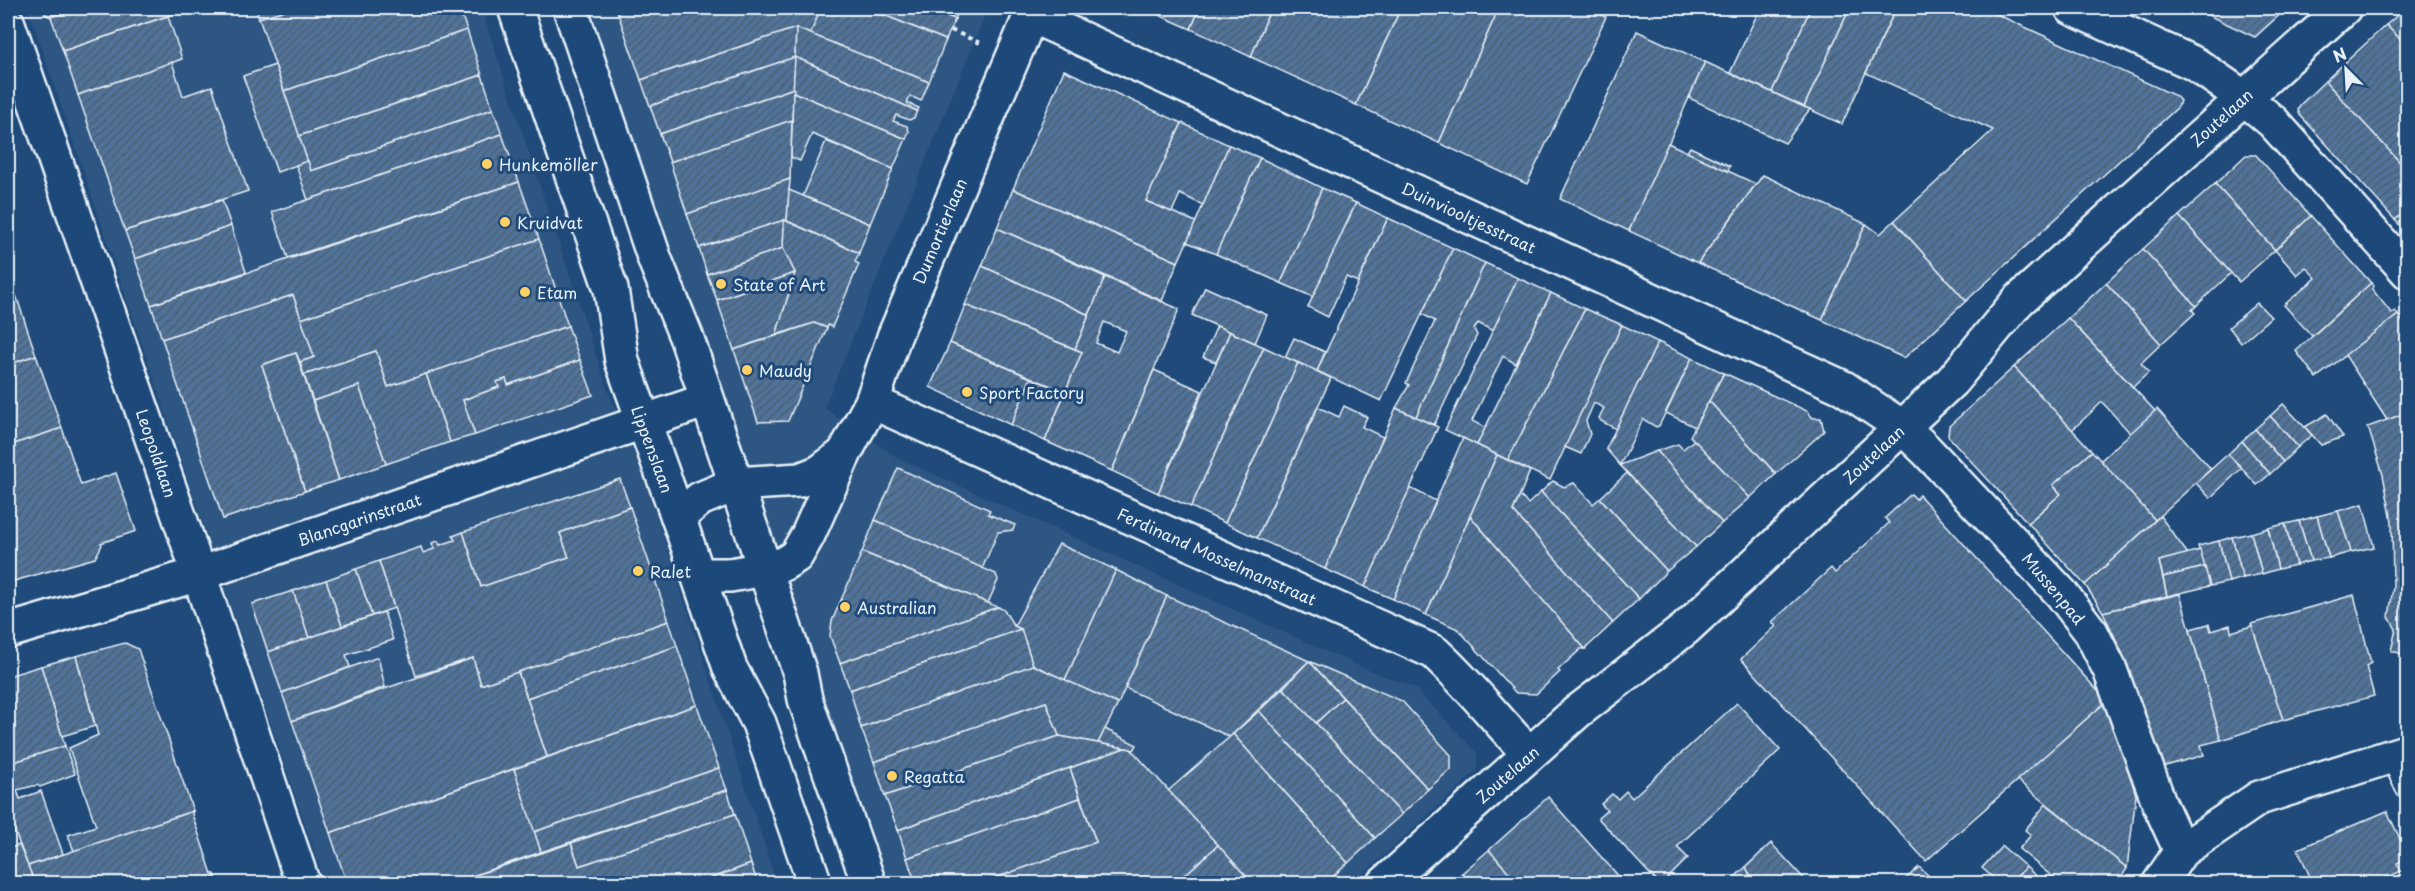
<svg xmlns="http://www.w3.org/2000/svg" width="2415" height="891" viewBox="0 0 2415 891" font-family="'Playpen Sans',sans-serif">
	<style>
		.built { fill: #2e5683 }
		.building { fill: url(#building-hatch); stroke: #e8f1f8; stroke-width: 1.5; fill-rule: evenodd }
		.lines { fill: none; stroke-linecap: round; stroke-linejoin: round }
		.lane-casing { stroke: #e8f1f8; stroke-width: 28 }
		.street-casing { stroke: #e8f1f8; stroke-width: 38 }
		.secondary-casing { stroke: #e8f1f8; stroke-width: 38 }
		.path { stroke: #e8f1f8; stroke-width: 4; stroke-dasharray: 4.5 4.5; stroke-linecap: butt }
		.lane { stroke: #1f4a7a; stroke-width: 24 }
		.street { stroke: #1f4a7a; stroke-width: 33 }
		.secondary { stroke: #1f4a7a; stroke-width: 33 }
		.poi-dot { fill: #ffd166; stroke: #1f4a7a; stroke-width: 2 }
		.labels { text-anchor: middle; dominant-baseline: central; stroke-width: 6; stroke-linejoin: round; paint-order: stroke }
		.street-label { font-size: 16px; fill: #e8f1f8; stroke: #1f4a7a }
		.poi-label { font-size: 16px; fill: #e8f1f8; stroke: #1f4a7a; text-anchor: start }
	</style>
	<defs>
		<pattern id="building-hatch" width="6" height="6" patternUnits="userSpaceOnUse" patternTransform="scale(1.5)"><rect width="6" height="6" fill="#517399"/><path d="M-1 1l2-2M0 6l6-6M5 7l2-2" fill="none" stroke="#4c5e72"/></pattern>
	</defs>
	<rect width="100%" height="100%" fill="#1f4a7a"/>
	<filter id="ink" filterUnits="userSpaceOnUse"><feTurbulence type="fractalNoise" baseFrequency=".0167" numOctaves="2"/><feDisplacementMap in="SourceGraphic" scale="12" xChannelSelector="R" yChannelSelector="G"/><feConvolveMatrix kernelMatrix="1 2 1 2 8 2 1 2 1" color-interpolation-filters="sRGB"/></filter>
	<g filter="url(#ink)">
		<g class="built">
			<path d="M28 8H481L607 388 645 481 777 883H325Z"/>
			<path d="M588 8H988L824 408 898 458 1363 668 1414 687 1477 753V771L1353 883H885Z"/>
		</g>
		<g class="building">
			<path d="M43 8H78L51 17 46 15Z"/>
			<path d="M78 8H187L188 9 63 51 51 17Z"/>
			<path d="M256 8H292L259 18Z"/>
			<path d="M292 8H459L467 30 284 91 259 18Z"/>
			<path d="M616 8H821L810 35 796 28 641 80Z"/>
			<path d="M821 8H867L946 40 929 82 810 35Z"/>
			<path d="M867 8H928L955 19 946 40Z"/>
			<path d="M928 8H960L955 19Z"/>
			<path d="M1143 8H1200L1191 29Z"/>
			<path d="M1200 8H1271L1251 57 1191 29Z"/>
			<path d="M1271 8H1389L1399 12 1356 105 1251 57Z"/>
			<path d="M1401 8H1499L1439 143 1356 105Z"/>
			<path d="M1499 8H1584L1606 17 1527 184 1439 143Z"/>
			<path d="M1760 8H1811L1772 92 1730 73Z"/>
			<path d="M1811 8H1850L1804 107 1772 92Z"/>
			<path d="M1850 8H1896L1842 124 1804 107Z"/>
			<path d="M1896 8H1983L2176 96 2180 101 2178 107 1966 301 1894 221 1993 130 1866 73Z"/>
			<path d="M2198 8H2287L2255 37 2197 10Z"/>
			<path d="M2406 8H2408V47L2386 25Z"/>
			<path d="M168 16 182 59 78 95 63 51Z"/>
			<path d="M2386 25 2408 47V134L2403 138 2408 142V171L2325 81Z"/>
			<path d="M796 28 795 57 650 106 641 80Z"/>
			<path d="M796 28 929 82 921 101 910 96 907 103 919 108 917 111 795 57Z"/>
			<path d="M467 30 482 75 299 136 284 91Z"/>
			<path d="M1637 31 1705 62 1629 231 1560 199Z"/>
			<path d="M795 57 794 88 660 134 650 106Z"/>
			<path d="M795 57 917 111 914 118 909 120 896 115 893 121 907 126 909 131 906 139 793 92Z"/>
			<path d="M172 62 183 96 212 86 248 191 125 231 78 95Z"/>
			<path d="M1705 62 1804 107 1810 109 1785 143 1689 98Z"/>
			<path d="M275 65 308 161 277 172 243 76Z"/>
			<path d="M1064 70 1182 123 1146 201 1196 222 1178 262 1013 189Z"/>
			<path d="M482 75 493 109 311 171 299 136Z"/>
			<path d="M2325 81 2408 171V210L2395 220 2300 115 2298 110 2301 104Z"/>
			<path d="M794 88 792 120 670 162 660 134Z"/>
			<path d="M793 92 906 139 893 169 812 134 800 161 791 157Z"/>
			<path d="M493 109 502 134 308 200 296 165 308 161 311 171Z"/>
			<path d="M792 120 790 179 687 214 670 162Z"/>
			<path d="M1182 123 1229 145 1203 205 1180 194 1172 212 1146 201Z"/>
			<path d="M502 134 519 182 288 258 272 212Z"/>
			<path d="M826 141 893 169 870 224 803 196Z"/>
			<path d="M1668 143 1756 184 1698 263 1629 231Z"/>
			<path d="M1229 145 1260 158 1216 254 1187 242Z"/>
			<path d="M1690 147 1730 166 1728 171 1687 152Z"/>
			<path d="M2246 155H2256L2311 216 2275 250 2215 184Z"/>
			<path d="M1260 158 1322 188 1281 283 1216 254Z"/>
			<path d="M1763 175 1866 224 1822 320 1698 263Z"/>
			<path d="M790 179 787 221 784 220 699 248 687 214Z"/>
			<path d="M519 182 539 239 301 319 293 295 162 339 151 305Z"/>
			<path d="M2215 184 2275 250 2239 282 2179 216Z"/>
			<path d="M1322 188 1356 203 1313 297 1281 283Z"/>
			<path d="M1013 189 1178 262 1162 301 997 228Z"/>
			<path d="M789 190 870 224 859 253 787 221Z"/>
			<path d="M222 200 231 226 135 259 125 231Z"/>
			<path d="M1356 203 1388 218 1358 282 1346 277 1328 317 1308 307Z"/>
			<path d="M2408 210V234L2395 220Z"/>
			<path d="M2179 216 2231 273 2196 306 2143 249Z"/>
			<path d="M2311 216 2371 283 2312 336 2284 305 2316 278 2306 267 2297 275 2275 250Z"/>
			<path d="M1388 218 1453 248 1381 401 1317 371Z"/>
			<path d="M784 220 859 253 855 262 859 264 832 327 828 325 827 328 814 323 776 335 795 273 783 248Z"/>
			<path d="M784 220 783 248 707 274 699 248Z"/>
			<path d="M1894 221 1966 301 1904 358 1822 320 1866 224 1880 234Z"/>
			<path d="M231 226 246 272 151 305 135 259Z"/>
			<path d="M997 228 1105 277 1089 315 982 266Z"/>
			<path d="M539 239 568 326 388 387 376 351 304 375 300 362 314 357 301 319Z"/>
			<path d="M783 248 795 273 717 300 707 274Z"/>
			<path d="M1453 248 1485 263 1416 417 1396 408 1409 385 1406 383 1435 321 1422 314Z"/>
			<path d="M2143 249 2196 306 2192 310 2195 313 2161 344 2106 283Z"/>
			<path d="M1485 263 1518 278 1493 331 1478 323 1474 329 1477 335 1434 425 1416 417Z"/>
			<path d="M982 266 1089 315 1075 349 965 305Z"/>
			<path d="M8 270 15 292 8 295Z"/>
			<path d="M795 273 776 335 734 350 717 300Z"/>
			<path d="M1105 277 1179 309 1112 471 1045 441 1082 352 1075 349ZM1104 322 1126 331 1117 352 1096 343Z"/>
			<path d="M1518 278 1551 293 1516 364 1503 356 1472 421 1486 428 1477 445 1445 430Z"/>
			<path d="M2106 283 2161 344 2141 363 2149 372 2133 387 2068 318Z"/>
			<path d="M2371 283 2374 286 2372 289 2392 314 2395 311 2398 315 2316 378 2296 351Z"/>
			<path d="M1205 287 1267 315 1255 343 1192 315Z"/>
			<path d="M15 292 36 355 8 365V295Z"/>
			<path d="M1551 293 1585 309 1508 460 1477 445Z"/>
			<path d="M293 295 314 357 300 362 296 353 262 365 305 491 223 519 162 339Z"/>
			<path d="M2257 303 2271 317 2241 343 2229 327Z"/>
			<path d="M965 305 1082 352 1065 392 950 343Z"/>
			<path d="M1585 309 1622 325 1550 480 1508 460Z"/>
			<path d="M2398 315 2408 329V412L2387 420 2345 355Z"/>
			<path d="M2068 318 2155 411 2131 434 2102 402 2072 430 2014 367Z"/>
			<path d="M814 323 827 328 788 421 758 422 734 350Z"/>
			<path d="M1622 325 1658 342 1616 429 1601 421 1599 418 1604 408 1594 403 1586 421 1590 434 1581 454 1565 447Z"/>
			<path d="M568 326 580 360 508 385 506 379 497 382 499 387 463 400 475 435 450 442 426 374Z"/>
			<path d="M1217 326 1230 332 1216 362 1203 357Z"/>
			<path d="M1230 332 1264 347 1191 507 1158 493Z"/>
			<path d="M1294 338 1325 352 1317 371 1285 357Z"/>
			<path d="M1658 342 1692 358 1659 426 1656 427 1643 419 1620 465 1606 449Z"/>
			<path d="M950 343 1031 378 1011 425 930 387Z"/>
			<path d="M1264 347 1298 363 1225 523 1191 507Z"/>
			<path d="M376 351 388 387 426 374 450 442 386 464 359 386 313 401 304 375Z"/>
			<path d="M296 353 339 480 305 491 262 365Z"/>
			<path d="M36 355 62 428 8 446V365Z"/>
			<path d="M1692 358 1724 373 1695 427 1666 413Z"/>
			<path d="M580 360 593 395 475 435 463 400 499 387 497 382 506 379 508 385Z"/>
			<path d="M1298 363 1331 378 1257 538 1225 523Z"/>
			<path d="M2014 367 2092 451 2053 485 2061 494 2028 523 1948 436 1949 426Z"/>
			<path d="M1154 370 1202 391 1158 493 1112 471Z"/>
			<path d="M1724 373 1807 411 1813 418H1821L1824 431 1776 474 1709 401Z"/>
			<path d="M1031 378 1065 392 1045 441 1011 425Z"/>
			<path d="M359 386 386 464 339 480 313 401Z"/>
			<path d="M1709 401 1776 474 1750 498 1690 436Z"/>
			<path d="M2283 404 2312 435 2298 447 2270 416Z"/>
			<path d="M1344 406 1367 417 1362 427 1383 437 1325 569 1257 538 1318 407 1339 417Z"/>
			<path d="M1396 408 1438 427 1365 587 1325 569Z"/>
			<path d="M2157 409 2211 469 2155 520 2100 461Z"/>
			<path d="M2408 412V655L2391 651 2396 629 2389 617 2393 587 2392 521 2383 475 2368 427Z"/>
			<path d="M2327 414 2343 437 2321 445 2305 427Z"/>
			<path d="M2270 416 2298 447 2283 462 2255 429Z"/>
			<path d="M62 428 81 485 116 473 136 531 101 543 102 545 95 558 14 581 8 560V446Z"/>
			<path d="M2255 429 2283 462 2270 474 2242 441Z"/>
			<path d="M1463 438 1497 455 1426 615 1393 599Z"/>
			<path d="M1694 440 1750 498 1722 523 1657 451 1678 444 1683 449Z"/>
			<path d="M2242 441 2270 474 2257 485 2228 454Z"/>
			<path d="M1657 451 1722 523 1696 547 1620 465Z"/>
			<path d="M2092 451 2155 520 2085 585 2028 523 2061 494 2053 485Z"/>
			<path d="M2228 454 2242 468 2210 498 2196 483Z"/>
			<path d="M1497 455 1530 471 1513 511 1613 623 1585 649 1470 516Z"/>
			<path d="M898 468 990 510 988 514 1015 525 1013 530 998 532 982 569 875 520Z"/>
			<path d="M1627 473 1696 547 1667 571 1600 498Z"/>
			<path d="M620 479 630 507 560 533 569 557 481 587 463 532Z"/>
			<path d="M1553 481 1564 487 1574 483 1593 504 1600 498 1667 571 1639 599 1541 492Z"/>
			<path d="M1410 488 1436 501 1393 599 1365 587Z"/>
			<path d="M1541 492 1639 599 1613 623 1513 511 1520 496 1528 504Z"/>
			<path d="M1911 494 1916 499 1919 495 2107 701 1926 861 1741 659 1776 626 1772 622 1831 568 1835 573 1889 523 1885 518Z"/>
			<path d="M2363 504 2374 547 2351 552 2338 511Z"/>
			<path d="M630 507 669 621 481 685 473 658 416 676 379 561 421 547 423 553 434 549 432 543 438 541 440 545 455 540 453 536 463 532 481 587 569 557 560 533Z"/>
			<path d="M2338 511 2351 552 2329 558 2317 516Z"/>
			<path d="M1470 516 1585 649H1581L1558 670 1560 672 1536 694 1516 693 1458 629 1426 615Z"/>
			<path d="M2160 516 2188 554 2159 561 2167 596 2103 612 2085 585Z"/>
			<path d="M2317 516 2329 558 2311 561 2299 521Z"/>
			<path d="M875 520 996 574 998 580 988 603 862 552Z"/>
			<path d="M2299 521 2311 561 2296 565 2285 524Z"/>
			<path d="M2285 524 2296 565 2278 569 2268 528Z"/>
			<path d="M2268 528 2278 569 2262 574 2251 533Z"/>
			<path d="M2251 533 2262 574 2243 578 2232 537Z"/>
			<path d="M2232 537 2243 578 2229 582 2219 541Z"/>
			<path d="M2219 541 2229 582 2210 586 2198 546Z"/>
			<path d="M1059 544 1116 570 1065 680 1033 665 1021 629 1014 626Z"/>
			<path d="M2200 550 2205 567 2163 577 2159 561Z"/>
			<path d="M862 552 988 603 998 607 840 663 830 636 832 621Z"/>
			<path d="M8 560 14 581 8 583Z"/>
			<path d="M379 561 394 608 372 616 356 569Z"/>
			<path d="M2205 567 2210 586 2167 596 2163 577Z"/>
			<path d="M356 569 372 616 342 626 326 580Z"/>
			<path d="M1116 570 1167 596 1118 704 1065 680Z"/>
			<path d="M326 580 342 626 309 638 293 591Z"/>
			<path d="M293 591 309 638 268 652 252 604Z"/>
			<path d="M2180 594 2221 740 2201 745 2204 755 2162 767 2127 663 2103 612Z"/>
			<path d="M2354 595 2371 663 2366 666 2374 696 2283 720 2251 624Z"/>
			<path d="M1167 596 1309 661 1230 737 1125 688Z"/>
			<path d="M998 607 1004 610 1014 626 1021 629 850 690 840 663Z"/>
			<path d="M384 612 393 640 346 655 350 667 282 693 268 652Z"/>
			<path d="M669 621 677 646 527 698 518 672Z"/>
			<path d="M2209 624 2211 631 2230 625 2231 632 2252 626 2283 720 2221 740 2190 629Z"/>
			<path d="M1021 629 1033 665 861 728 850 690Z"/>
			<path d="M125 643 138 649 193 811 74 851 68 835 96 826 69 748 98 735 76 656Z"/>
			<path d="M677 646 697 705 547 757 527 698Z"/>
			<path d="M76 656 95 726 62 736 41 666Z"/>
			<path d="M378 657 385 687 292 721 282 693Z"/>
			<path d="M473 658 481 685 518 672 547 757 330 833 292 721Z"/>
			<path d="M1309 661 1402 701 1451 755V769L1428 789Z"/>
			<path d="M1309 661 1343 698 1316 723 1283 688Z"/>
			<path d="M1033 665 1118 704 1098 743 1059 736 1046 702 874 762 861 728Z"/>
			<path d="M41 666 65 746 8 764V676Z"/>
			<path d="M1283 688 1402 814 1375 838 1259 711Z"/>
			<path d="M1343 698 1428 789 1402 814 1316 723Z"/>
			<path d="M2107 701 2136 795 2127 868 2017 780Z"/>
			<path d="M1046 702 1059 736 885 796 874 762Z"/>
			<path d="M1737 703 1780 750 1677 847 1688 858 1662 884H1659L1598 818 1607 810 1601 804 1612 794 1618 799 1626 791 1632 798Z"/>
			<path d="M697 705 719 768 534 832 514 769Z"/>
			<path d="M1259 711 1375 838 1348 863 1233 734Z"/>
			<path d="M1105 729 1137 745 1134 750 1098 743Z"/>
			<path d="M1233 734 1348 863 1325 884H1253L1168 791Z"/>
			<path d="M1059 736 1125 748 898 830 885 796Z"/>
			<path d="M65 746 75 774 40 787 37 785 17 790 20 799 41 791 63 854 28 866 8 814V764Z"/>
			<path d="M1125 748 1131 749 1218 845 1175 884H1163L1156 877 1149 884H978L1096 842 1070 768Z"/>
			<path d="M719 768 727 790 541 852 534 832Z"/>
			<path d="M1070 768 1080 798 907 858 898 830Z"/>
			<path d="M514 769 541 852 449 884H347L330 833Z"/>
			<path d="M727 790 735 814 579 866 571 843Z"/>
			<path d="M1548 797 1603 859 1626 884H1519L1489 850Z"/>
			<path d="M1080 798 1096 842 978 884H916L907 858Z"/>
			<path d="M2046 804 2127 868 2118 884H2061L2019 849 2031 835 2025 830Z"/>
			<path d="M193 811 192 814 212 874H215L216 877 196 884H35L28 866Z"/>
			<path d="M2387 811 2408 856V858L2397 863 2401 871 2374 884H2313L2298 849Z"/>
			<path d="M735 814 751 864 696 884H449L571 843 579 866Z"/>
			<path d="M1771 843 1809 884H1754L1746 867Z"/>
			<path d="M19 845 28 866 35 884H8V849Z"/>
			<path d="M1218 845 1253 884H1175Z"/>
			<path d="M2002 846 2026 867 2010 884H2000L1982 868Z"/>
			<path d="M1489 850 1519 884H1472L1462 873Z"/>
			<path d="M751 864 758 884H696Z"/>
			<path d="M1746 867 1754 884H1728L1739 873Z"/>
			<path d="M1919 867 1938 884H1900Z"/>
			<path d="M2026 867 2045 884H2010Z"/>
			<path d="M1462 873 1472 884H1451Z"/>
			<path d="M216 877 218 884H196Z"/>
		</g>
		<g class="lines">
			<g class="lane-casing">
				<path id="lane" d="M2393 756 2408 787"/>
			</g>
			<g class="street-casing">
				<g id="street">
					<path d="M2072 8 2195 64 2243 97 2273 122 2408 272"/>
					<path d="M1032 16 1844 388 1902 427 1926 450 2061 593 2091 632 2110 670 2160 805 2181 851"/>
					<path d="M8 24 186 536 303 884"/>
					<path d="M872 402 1434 652C1468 683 1497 720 1529 754"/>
					<path d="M678 517 700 499 736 484 800 480 820 472 844 454"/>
					<path d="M698 575H730L765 569 783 564 796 556 808 535 844 454 872 402 894 337 1034 8"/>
					<path d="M8 631 199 574 707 400"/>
					<path d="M1384 884 1577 712 1685 629 1952 381 2018 301 2344 8"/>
					<path d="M2159 884 2181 851 2259 798 2408 751"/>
				</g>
			</g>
			<g class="secondary-casing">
				<g id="secondary">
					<path d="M515 8 611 289 622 361 678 517 730 668 759 723 815 884"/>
					<path d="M570 8 655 260 687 339 800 673 805 699 869 884"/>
				</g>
			</g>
			<path class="path" d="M951 30 980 43"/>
			<use href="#lane" class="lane"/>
			<use href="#street" class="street"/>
			<use href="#secondary" class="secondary"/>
		</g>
	</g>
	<g class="poi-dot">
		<circle cx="487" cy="164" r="6"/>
		<circle cx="505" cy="222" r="6"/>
		<circle cx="721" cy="284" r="6"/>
		<circle cx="525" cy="292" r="6"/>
		<circle cx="747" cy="370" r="6"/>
		<circle cx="967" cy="392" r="6"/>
		<circle cx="638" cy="571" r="6"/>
		<circle cx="845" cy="607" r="6"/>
		<circle cx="892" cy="776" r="6"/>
	</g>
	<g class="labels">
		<g class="street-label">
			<text transform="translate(2221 117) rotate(-42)">Zoutelaan</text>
			<text transform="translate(1469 217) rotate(25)">Duinviooltjesstraat</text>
			<text transform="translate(939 231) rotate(-67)">Dumortierlaan</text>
			<text transform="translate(653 449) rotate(70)">Lippenslaan</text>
			<text transform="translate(157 453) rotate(71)">Leopoldlaan</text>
			<text transform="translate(1873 454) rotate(-43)">Zoutelaan</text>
			<text transform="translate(359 519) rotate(-19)">Blancgarinstraat</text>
			<text transform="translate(1217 556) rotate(24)">Ferdinand Mosselmanstraat</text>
			<text transform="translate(2054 588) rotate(50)">Mussenpad</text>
			<text transform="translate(1507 774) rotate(-41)">Zoutelaan</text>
		</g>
		<g class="poi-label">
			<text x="499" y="164">Hunkemöller</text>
			<text x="517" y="222">Kruidvat</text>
			<text x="733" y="284">State of Art</text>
			<text x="537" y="292">Etam</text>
			<text x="759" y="370">Maudy</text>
			<text x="979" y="392">Sport Factory</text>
			<text x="650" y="571">Ralet</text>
			<text x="857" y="607">Australian</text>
			<text x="904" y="776">Regatta</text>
		</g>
	</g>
	<rect width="2415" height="891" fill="none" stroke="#1f4a7a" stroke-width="30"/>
	<rect x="15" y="15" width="2385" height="861" fill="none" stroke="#e8f1f8" stroke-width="2" filter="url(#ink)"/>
	<g transform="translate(2346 69) rotate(336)" stroke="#1f4a7a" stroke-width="4.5" paint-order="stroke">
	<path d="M0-4.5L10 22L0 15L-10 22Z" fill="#e8f1f8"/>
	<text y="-9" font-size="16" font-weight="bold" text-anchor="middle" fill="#e8f1f8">N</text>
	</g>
</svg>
